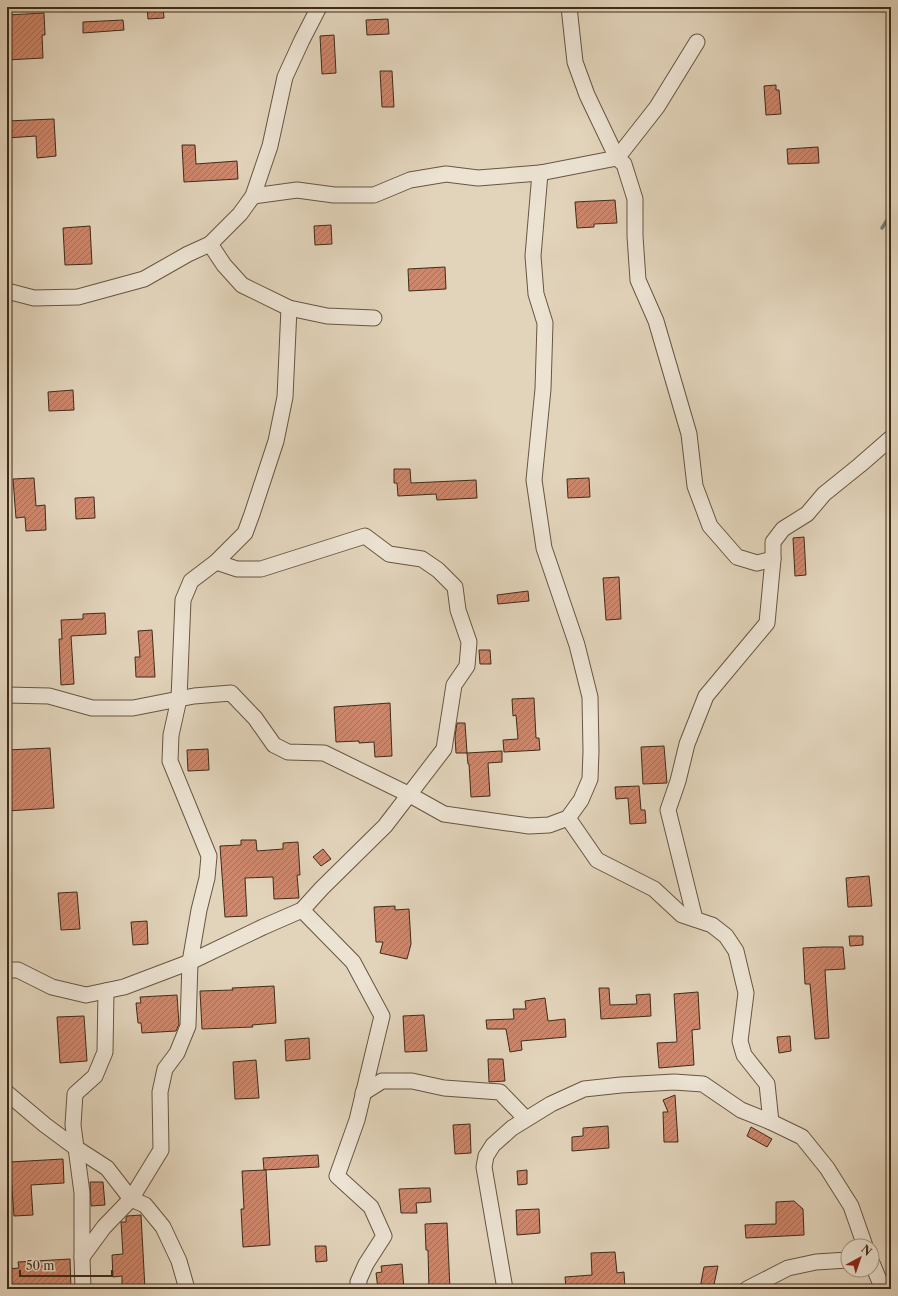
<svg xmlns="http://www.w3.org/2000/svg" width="898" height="1296" viewBox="0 0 898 1296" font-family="'Libre Caslon Text',serif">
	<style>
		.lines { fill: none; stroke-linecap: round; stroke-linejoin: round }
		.stream { stroke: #747f79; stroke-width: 3.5 }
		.building { fill: url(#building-hatch); stroke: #3f2b19 }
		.minor-casing { stroke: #685542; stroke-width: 17 }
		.minor { stroke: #ece3d3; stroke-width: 15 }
	</style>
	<defs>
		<pattern id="building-hatch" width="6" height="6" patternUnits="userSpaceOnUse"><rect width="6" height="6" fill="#cd876c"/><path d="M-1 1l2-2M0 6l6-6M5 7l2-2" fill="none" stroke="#a86f58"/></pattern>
	</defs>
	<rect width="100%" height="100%" fill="#e2d4bb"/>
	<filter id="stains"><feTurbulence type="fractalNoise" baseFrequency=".005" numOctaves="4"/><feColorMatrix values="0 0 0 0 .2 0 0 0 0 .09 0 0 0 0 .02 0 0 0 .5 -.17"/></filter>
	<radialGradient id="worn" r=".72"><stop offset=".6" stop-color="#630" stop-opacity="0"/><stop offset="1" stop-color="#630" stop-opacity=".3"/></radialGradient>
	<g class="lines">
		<path class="stream" d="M882 228 891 214"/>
	</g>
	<g class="building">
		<path d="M147 7H163L164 18 148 19Z"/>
		<path d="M44 13 45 35H42L43 58 7 60V15Z"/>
		<path d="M388 19 389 34 367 35 366 20Z"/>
		<path d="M123 20 124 30 83 33V22Z"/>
		<path d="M334 35 336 73 322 74 320 36Z"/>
		<path d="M380 71H392L394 107H382Z"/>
		<path d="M776 85V90H779L781 114 766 115 764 86Z"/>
		<path d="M54 119 56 156 37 158 36 136 7 138V121Z"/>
		<path d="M182 145H195L196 164 237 161 238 179 184 182Z"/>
		<path d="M818 147 819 163 788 164 787 149Z"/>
		<path d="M615 200 617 223 594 224V227L577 228 575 202Z"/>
		<path d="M331 225 332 244 315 245 314 226Z"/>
		<path d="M90 226 92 264 65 265 63 228Z"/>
		<path d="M445 267 446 289 409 291 408 269Z"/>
		<path d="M73 390 74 410 49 411 48 392Z"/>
		<path d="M394 469H410L411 483 476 480 477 498 437 500 436 494 398 496 397 483H394Z"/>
		<path d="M34 478 36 506 45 505 46 530 26 531 25 517 16 518 13 479Z"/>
		<path d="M589 478 590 497 568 498 567 479Z"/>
		<path d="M94 497 95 518 76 519 75 498Z"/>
		<path d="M804 537 806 575 795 576 793 538Z"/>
		<path d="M619 577 621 619 606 620 603 578Z"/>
		<path d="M528 591 529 601 498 604 497 595Z"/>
		<path d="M105 613 106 634 71 636 74 684 61 685 59 639H62L61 620 83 619V614Z"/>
		<path d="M152 630 155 677H136L135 657H140L138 631Z"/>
		<path d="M479 650H490L491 664H480Z"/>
		<path d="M534 698 536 738H539L540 750 504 752 503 740 518 739 516 715 513 716 512 699Z"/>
		<path d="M390 703 392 756 375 757 374 742 359 743V741L336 742 334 707Z"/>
		<path d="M457 723H465L467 753H456L455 736Z"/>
		<path d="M664 746 667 783 643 784 641 747Z"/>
		<path d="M50 748 54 808 7 811V750Z"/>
		<path d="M208 749 209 770 188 771 187 750Z"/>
		<path d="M502 751V762L488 763 490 796 471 797 469 764H468L467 753Z"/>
		<path d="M639 786 641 810H645L646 823 630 824 628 798 616 799 615 787Z"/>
		<path d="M241 840H256L257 851 283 849V843L298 842 300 875H297L299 898 274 899 273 877 245 878 247 916 225 917 220 846 241 845Z"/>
		<path d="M323 849 331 859 321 866 313 857Z"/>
		<path d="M869 876 872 906 848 907 846 878Z"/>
		<path d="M77 892 80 929 61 930 58 893Z"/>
		<path d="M395 906V910L409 909 411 944 407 959 380 953 383 942H376L374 907Z"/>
		<path d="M147 921 148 944 133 945 131 922Z"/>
		<path d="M849 936H863V945L850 946Z"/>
		<path d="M823 947H843L845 969 825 970 829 1038 815 1039 810 984H805L803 948Z"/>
		<path d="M274 986 276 1023 252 1025 253 1027 202 1029 200 991 233 990 232 988Z"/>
		<path d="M599 988H609L610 1005 637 1004 636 995 650 994 651 1016 601 1019Z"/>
		<path d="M698 992 700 1029 692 1030 694 1065 659 1068 657 1043 677 1042 674 994Z"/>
		<path d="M177 995 179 1024 176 1031 142 1033 141 1023H138L136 1003H141L140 997Z"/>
		<path d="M545 998 548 1021 565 1019 566 1037 521 1041 522 1050 510 1052 506 1029H487L486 1020 514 1019 513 1009H526L525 1001Z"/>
		<path d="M424 1015 427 1051 405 1052 403 1016Z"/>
		<path d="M84 1016 87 1061 60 1063 57 1017Z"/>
		<path d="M790 1036 791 1051 779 1053 777 1037Z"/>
		<path d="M309 1038 310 1059 286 1061 285 1040Z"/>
		<path d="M488 1059H503L505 1081 489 1082Z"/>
		<path d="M256 1060 259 1098 235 1099 233 1062Z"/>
		<path d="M675 1095 678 1142H664L663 1112H668L663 1100Z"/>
		<path d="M470 1124 471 1153 455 1154 453 1125Z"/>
		<path d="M608 1126 609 1148 572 1151V1137L583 1136V1128Z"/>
		<path d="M751 1127 772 1139 767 1147 747 1136Z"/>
		<path d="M318 1155 319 1167 264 1170 263 1158Z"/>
		<path d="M63 1159 64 1183 31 1185 33 1215 14 1216 10 1162Z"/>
		<path d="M266 1170 270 1245 243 1247 241 1209H244L242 1171Z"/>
		<path d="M527 1170V1184L518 1185 517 1171Z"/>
		<path d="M90 1182H103L105 1205 91 1206Z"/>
		<path d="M423 1188H430L431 1202 416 1203 417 1213H401L399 1189Z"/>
		<path d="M794 1201 803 1209 804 1235 746 1238 745 1225 776 1224V1202Z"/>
		<path d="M539 1209 540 1233 517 1235 516 1210Z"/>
		<path d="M141 1215 145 1289H122V1276L113 1277 112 1255 123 1254 121 1222H126V1218L127 1216Z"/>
		<path d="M447 1223 450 1289H429L428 1250H426L425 1224Z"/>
		<path d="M315 1246H326L327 1261 316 1262Z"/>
		<path d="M615 1252 617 1273 624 1272 625 1289H566L565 1277 592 1275 591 1253Z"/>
		<path d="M70 1259 71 1289H7V1269L19 1268 18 1262Z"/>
		<path d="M402 1264 404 1289H378L376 1273 382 1272 381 1266Z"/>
		<path d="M718 1266 713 1289 700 1288 704 1267Z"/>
	</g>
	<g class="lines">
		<g class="minor-casing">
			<g id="minor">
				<path d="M569 7 575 62 587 95 617 158 624 164 635 199V236L638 280 656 321 689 434 695 486 710 526 737 557 757 563 773 559"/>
				<path d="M253 196 297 190 334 195H374L410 180 446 174 478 178 540 173 617 158 657 107 697 42"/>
				<path d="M210 244 224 265 242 285 289 308 327 316 374 318"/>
				<path d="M7 291 34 298 78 297 144 279 188 254 210 244 240 214 253 196 270 146 285 77 302 40 319 7"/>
				<path d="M7 695 49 696 92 708H133L194 696 231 693 255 718 274 745 288 752 324 753 410 795 444 814 529 826 549 825 568 818 581 800 590 779 591 751 590 697 577 645 544 548 534 480 543 389 545 323 536 294 533 256 540 173"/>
				<path d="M568 818 597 860 654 889 682 915 712 925 726 936 736 951 746 993 740 1041 744 1055 767 1084 771 1122"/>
				<path d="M302 910 353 962 382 1016 357 1120 337 1176 371 1207 384 1236 366 1264 358 1282 359 1283 358 1289"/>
				<path d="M695 919 668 810 678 781 687 744 706 696 767 623 773 559V542L783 529 807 514 824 494 860 465 891 438"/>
				<path d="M7 970H18L52 987 86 995 124 987 190 962 263 927 302 910 322 888 385 826 444 749 454 685 467 666 469 642 458 610 455 587 438 570 422 559 389 554 365 536 261 569H237L216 562"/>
				<path d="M7 1093 45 1125 76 1148 107 1168 131 1199 145 1205 163 1227 179 1261 187 1289"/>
				<path d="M363 1093 382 1081H412L444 1088 500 1092 526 1119"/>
				<path d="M82 1257 104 1227 131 1199 161 1150 160 1092 165 1069 177 1053 188 1026 190 962 199 910 207 878 209 856 170 761 171 735 179 699 183 600 191 581 216 562 245 533 252 514 276 441 285 397 289 308"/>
				<path d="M872 1263 882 1287 885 1289"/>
				<path d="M83 1289 82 1257V1193L73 1125 75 1094 95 1076 105 1052 106 991"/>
				<path d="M505 1289 484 1167 486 1156 493 1145 512 1128 551 1104 584 1089 621 1085 674 1082 703 1084 741 1110 771 1122 802 1137 827 1168 851 1206 865 1246"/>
				<path d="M747 1289 788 1268 816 1262 848 1260"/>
			</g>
		</g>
		<use href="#minor" class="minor"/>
	</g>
	<rect width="898" height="1296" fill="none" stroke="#e2d4bb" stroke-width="24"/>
	<rect x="8" y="8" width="882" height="1280" fill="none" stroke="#3f2b19" stroke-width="2"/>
	<rect x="12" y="12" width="874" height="1272" fill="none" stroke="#3f2b19"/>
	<g transform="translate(860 1258) rotate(40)"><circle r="19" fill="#ece3d3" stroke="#a79989"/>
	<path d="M0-3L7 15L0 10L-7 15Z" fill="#8f2418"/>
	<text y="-6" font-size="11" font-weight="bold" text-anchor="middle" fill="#3f2b19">N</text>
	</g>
	<path d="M20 1270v6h92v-6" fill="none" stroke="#3f2b19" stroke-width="2"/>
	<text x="26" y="1270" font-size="12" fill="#3f2b19" stroke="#ece3d3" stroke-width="3" paint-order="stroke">50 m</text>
	<rect width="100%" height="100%" filter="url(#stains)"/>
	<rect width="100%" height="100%" fill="url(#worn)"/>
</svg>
